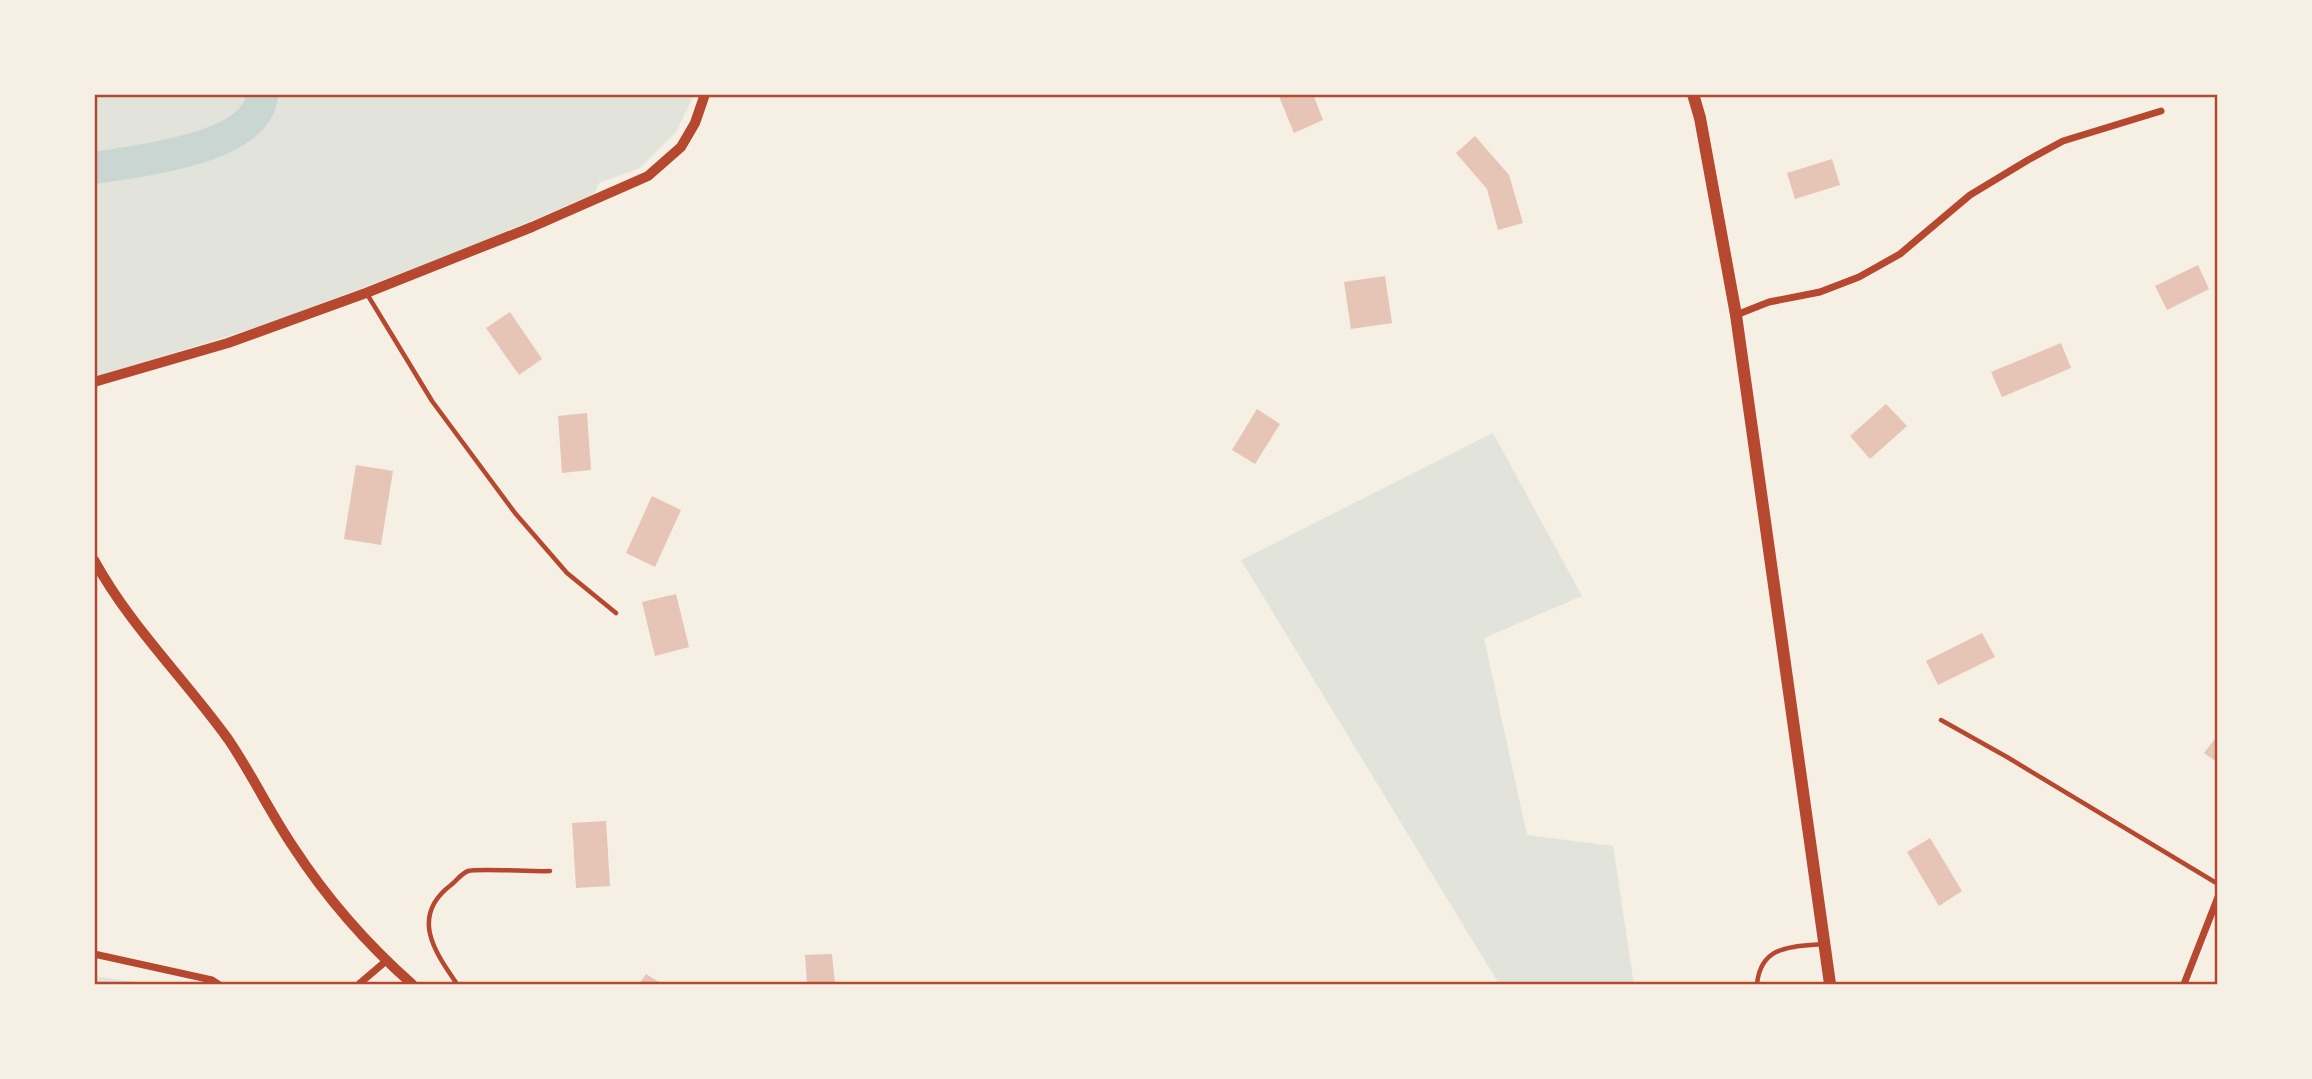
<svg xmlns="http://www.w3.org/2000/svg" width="2312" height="1079" viewBox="0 0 2312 1079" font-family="'Alegreya Sans',sans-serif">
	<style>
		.green { fill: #e2e4dc }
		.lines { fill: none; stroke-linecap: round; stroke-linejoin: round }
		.river { stroke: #c9d6d2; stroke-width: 32 }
		.building { fill: #e6c5b7 }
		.service { stroke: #b5482f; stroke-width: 4.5 }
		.minor { stroke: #b5482f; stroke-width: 7 }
		.tertiary { stroke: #b5482f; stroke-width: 10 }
		.secondary { stroke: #b5482f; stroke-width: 12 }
		.neatline { fill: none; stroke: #b5482f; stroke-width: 2.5 }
	</style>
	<rect width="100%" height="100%" fill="#f6efe4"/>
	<g class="green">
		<path d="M95 95H694L676 132 640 168 599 183 594 194 464 249 274 322 95 377Z"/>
		<path d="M1493 433 1582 596 1484 638 1527 835 1613 846 1634 984H1499L1241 560Z"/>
		<path d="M95 976 148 984H95Z"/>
	</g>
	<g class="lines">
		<path class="river" d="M94 168C135 161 259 150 262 94"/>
	</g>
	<g class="building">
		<path d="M1278 94H1313L1323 120 1294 133Z"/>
		<path d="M1475 136 1509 175 1523 223 1498 230 1487 189 1456 153Z"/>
		<path d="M1832 159 1840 185 1795 199 1787 173Z"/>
		<path d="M2198 265 2209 289 2167 310 2155 286Z"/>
		<path d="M1385 276 1392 323 1351 329 1344 282Z"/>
		<path d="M510 312 542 359 519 375 486 328Z"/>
		<path d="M2061 343 2071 368 2002 397 1991 372Z"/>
		<path d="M1886 404 1907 426 1870 459 1850 436Z"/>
		<path d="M1257 409 1280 424 1255 464 1232 450Z"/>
		<path d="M587 413 591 470 562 473 558 416Z"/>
		<path d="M356 465 393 471 381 545 344 539Z"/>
		<path d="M652 496 681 510 655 567 626 553Z"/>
		<path d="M676 594 689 647 655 656 642 602Z"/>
		<path d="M1982 633 1995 657 1938 685 1926 661Z"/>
		<path d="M2218 735V763L2204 753Z"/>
		<path d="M606 821 610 886 576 888 572 823Z"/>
		<path d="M1930 838 1962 891 1939 906 1907 852Z"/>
		<path d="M832 954 835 984H807L805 955Z"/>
		<path d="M646 974 662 984H639Z"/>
	</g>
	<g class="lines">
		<g class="service">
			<path d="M367 294 432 401 515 513 567 573 616 613"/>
			<path d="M1941 720 2007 757 2218 884"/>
			<path d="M457 984C434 951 410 916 451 885 456 881 462 873 468 871 477 868 535 872 550 871"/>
			<path d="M1757 984C1761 945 1791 947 1824 944"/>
		</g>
		<g class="minor">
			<path d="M1736 315 1769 302 1820 292 1859 277 1900 254 1970 195 2028 160 2063 141 2161 111"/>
			<path d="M94 954 212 980 218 984"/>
			<path d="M359 984 386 961"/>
			<path d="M2184 984 2218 897"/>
		</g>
		<g class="tertiary">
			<path d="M94 382 228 343 366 293 532 227 648 176 681 147 695 123 705 94"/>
			<path d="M94 560C130 626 184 678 228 739 252 774 270 813 294 848 326 897 368 945 412 984"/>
		</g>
		<path class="secondary" d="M1693 94 1700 118 1736 315 1830 984"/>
	</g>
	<rect width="2312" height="1079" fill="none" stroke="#f6efe4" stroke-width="192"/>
	<rect x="96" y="96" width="2120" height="887" class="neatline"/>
</svg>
